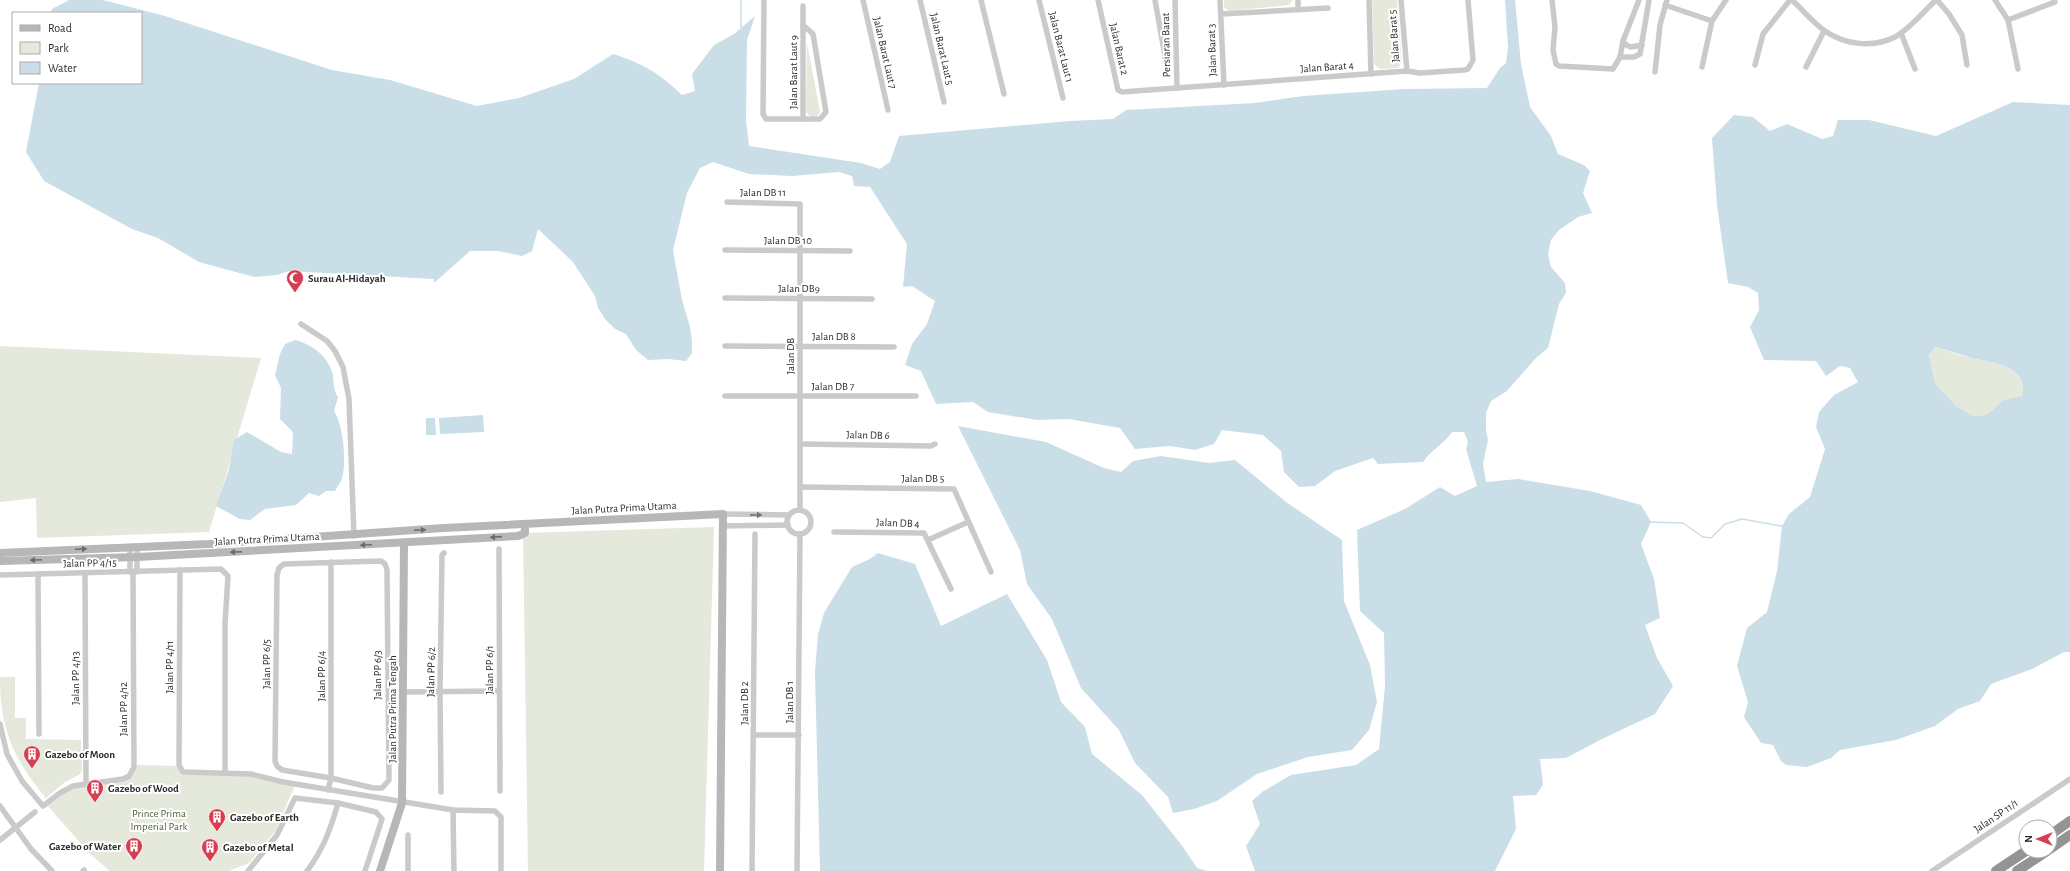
<svg xmlns="http://www.w3.org/2000/svg" width="2070" height="871" viewBox="0 0 2070 871" font-family="'Alegreya Sans',sans-serif">
	<style>
		.green { fill: #e4e9dc }
		.water { fill: #cadee8; fill-rule: evenodd }
		.lines { fill: none; stroke-linecap: round; stroke-linejoin: round }
		.stream { stroke: #cadee8; stroke-width: 1.5 }
		.street { stroke: #cacaca; stroke-width: 5.5 }
		.secondary { stroke: #b7b7b7; stroke-width: 8 }
		.highway { stroke: #949494; stroke-width: 10 }
		.oneway { fill: #747474 }
		.oneway2 { fill: #6b6b6b }
		.labels { text-anchor: middle; dominant-baseline: central; stroke-width: 4; stroke-linejoin: round; paint-order: stroke }
		.street-label { font-size: 11px; fill: #2d2d2d; stroke: #fff }
		.poi-label { font-size: 11px; font-weight: bold; fill: #2d2d2d; stroke: #fff; text-anchor: start }
		.park-label { font-size: 11px; fill: #52643f; stroke: #fff }
	</style>
	<rect width="100%" height="100%" fill="#fff"/>
	<g class="green">
		<path d="M1224 0H1292V1L1289 5 1229 11 1224 7Z"/>
		<path d="M1372 0H1397L1402 62 1398 68 1380 69 1374 64Z"/>
		<path d="M807 43 820 112 817 116H810L806 112Z"/>
		<path d="M0 346 261 358 209 532 37 538 36 498 0 502Z"/>
		<path d="M1935 347C1948 351 1961 356 1975 359 1989 362 2007 363 2018 375 2023 380 2023 390 2023 397L2004 400 1986 415 1973 416 1956 406 1935 383 1929 355Z"/>
		<path d="M714 527 704 871H528L523 533Z"/>
		<path d="M0 677H15V718H26V739L81 740 82 771 79 775 65 782 46 798C13 759 0 728 0 677Z"/>
		<path d="M137 765 178 766 185 775H242L295 785 276 830 249 863 229 871H110L89 853 48 806 73 787 132 776Z"/>
	</g>
	<g class="water">
		<path d="M69 0H103L165 16 332 70 390 80 477 106 519 98 574 79 613 54C644 64 659 73 682 95L695 91 692 74 714 45 734 34 755 16 747 40 746 120 749 146 861 163 880 169 890 162 899 136 1070 121 1113 119 1126 110 1255 103 1303 96 1405 89 1487 88 1500 68 1506 63 1508 48 1505 0H1515L1521 64 1530 107 1551 136 1558 154 1584 165 1590 171 1583 193 1592 213 1578 217 1559 230 1551 240 1548 255 1551 267 1565 283 1566 293 1559 304 1548 348 1535 359 1507 391 1491 401 1486 413V430L1488 440 1483 464 1486 482 1518 479 1590 491 1641 505 1651 522 1641 544 1654 579 1660 618 1645 625 1657 658 1673 686 1655 714 1602 739 1566 758 1540 759 1543 785 1536 795 1513 796 1516 829 1495 871H1255L1246 846 1260 824 1252 801 1262 792 1291 775 1356 765 1379 749 1385 686 1384 633 1360 611 1357 530 1405 509 1440 487 1455 496 1477 486 1466 449 1468 442 1464 432H1452C1444 444 1432 449 1423 462L1378 464 1373 458 1335 471 1315 486 1299 487 1284 472 1281 451 1263 435 1222 430 1214 444 1195 450 1170 446 1135 449 1120 428 1069 419 1037 420 988 412 973 402 936 404 921 371 905 365 912 344 927 324 935 301 912 286 903 287 907 244 870 187 854 186 852 176 839 172 792 176 749 174 713 162 700 168 687 193 673 250 682 300 690 327 692 342V353L686 361 668 359 648 360 636 350 626 334 615 329 605 319 598 308 595 296 573 262 538 229 532 251 522 256 499 251H470L434 283V279L289 271 277 275 254 277 199 262 158 238 132 229 44 181 26 152 39 83H141V13H51L52 9Z"/>
		<path d="M2013 102 2070 105V652H2064L2032 669 1991 684 1980 701 1958 709 1935 726 1896 740 1840 750 1831 758 1807 767 1786 765 1781 761 1773 745 1761 743 1744 717 1748 702 1737 666 1747 628 1767 612 1777 571 1782 526 1789 514 1810 497 1825 449 1816 427 1819 412 1834 395 1858 382 1850 368 1840 366 1826 376 1816 361 1764 360 1750 327 1759 310 1758 293 1748 287 1728 283 1717 205 1712 138 1734 115 1753 117 1770 131 1787 124 1822 139 1833 136 1838 120H1869L1936 136ZM1935 347C1947 350 1959 354 1971 358 1987 362 2006 362 2018 375 2023 380 2023 390 2023 396L2004 400 1986 415 1973 416 1956 406 1935 383 1929 355Z"/>
		<path d="M295 340C312 344 329 357 333 375 334 384 333 390 338 397L334 411C343 424 347 462 342 478 341 482 337 487 335 491H326L319 496 309 493 296 505 265 509 250 520 240 519 216 506 229 469 234 440 247 432 281 452 292 454 293 432 280 419 281 388 275 375 280 354 285 344Z"/>
		<path d="M483 415 484 432 440 434 439 418Z"/>
		<path d="M426 418H435L436 435H426Z"/>
		<path d="M958 426 1046 442 1104 468 1121 472 1133 461 1161 456 1209 463 1235 460 1286 502 1342 540 1344 601 1370 665 1377 702 1369 730 1352 750 1308 757 1257 774 1217 801 1194 809 1173 813 1168 797 1135 763 1119 730 1081 688 1052 619 1027 584 1020 550Z"/>
		<path d="M878 553 915 564 941 626 1007 594 1047 660 1061 702 1085 727 1092 754 1142 795 1183 847 1197 868 1207 871H820L815 672 818 634 824 613 852 567 870 559Z"/>
	</g>
	<g class="lines">
		<g class="stream">
			<path d="M741 0V28"/>
			<path d="M1650 522 1683 523 1703 537 1711 538 1725 524 1742 519 1782 526"/>
		</g>
		<g class="street">
			<path d="M764 0 763 114 766 119H820L826 112 813 34 803 25"/>
			<path d="M863 0 888 110"/>
			<path d="M920 0 944 102"/>
			<path d="M981 0 1004 94"/>
			<path d="M1039 0 1063 98"/>
			<path d="M1098 0 1118 90 1122 92 1407 71 1420 73 1464 70 1468 69 1473 60 1468 0"/>
			<path d="M1155 0 1165 56"/>
			<path d="M1175 0 1177 88"/>
			<path d="M1220 0 1224 85"/>
			<path d="M1298 0V8"/>
			<path d="M1369 0 1371 74"/>
			<path d="M1401 0 1407 71"/>
			<path d="M1552 0 1555 27 1553 50 1556 64 1559 66 1613 69 1620 57 1623 41 1639 0"/>
			<path d="M1792 0C1803 10 1813 23 1825 31 1845 45 1873 48 1895 37 1910 29 1923 12 1936 0"/>
			<path d="M1937 0 1949 14 1962 35 1967 65"/>
			<path d="M1995 0 2008 20 2018 69"/>
			<path d="M1665 5 1712 21"/>
			<path d="M803 6V119"/>
			<path d="M1221 14 1328 8"/>
			<path d="M2008 20 2055 2 2054 0"/>
			<path d="M1901 33 1915 69"/>
			<path d="M1623 41 1626 45 1631 47 1642 45"/>
			<path d="M1620 57H1634L1640 54 1649 0"/>
			<path d="M1755 65 1763 34 1790 0"/>
			<path d="M1702 67 1712 21 1726 0"/>
			<path d="M1806 67 1824 31"/>
			<path d="M1655 72 1660 25 1667 0"/>
			<path d="M727 202 800 204V510"/>
			<path d="M725 250 850 251"/>
			<path d="M725 298 872 299"/>
			<path d="M301 324 327 341 335 351 343 367 349 399 354 536"/>
			<path d="M725 346 894 347"/>
			<path d="M725 396H916"/>
			<path d="M800 444 931 446 935 444"/>
			<path d="M800 487 954 489 991 572"/>
			<circle cx="799" cy="522" r="12"/>
			<path d="M723 514 789 515"/>
			<path d="M723 526 788 525"/>
			<path d="M834 532 924 533 951 589"/>
			<path d="M928 540 968 522"/>
			<path d="M137 547V572"/>
			<path d="M130 548V572"/>
			<path d="M499 549 500 791"/>
			<path d="M381 561 385 564 387 570 389 780 382 788H373L331 778 282 770 277 766 275 761 277 575 279 568 284 564Z"/>
			<path d="M180 570 179 765 183 772 251 774 283 782 453 810 495 811 501 817V871"/>
			<path d="M85 573 86 783"/>
			<path d="M38 574 39 734"/>
			<path d="M0 575 221 569 228 576 225 624V773"/>
			<path d="M402 692 499 691"/>
			<path d="M0 724 7 754 22 781 43 806 60 793 73 786 123 779 129 776 134 767 133 572"/>
			<path d="M754 735H799"/>
			<path d="M328 790 331 778V562"/>
			<path d="M441 792 440 691 442 555 444 553"/>
			<path d="M0 806 31 849 52 871"/>
			<path d="M453 810 454 871"/>
			<path d="M408 835V871"/>
			<path d="M0 840 35 812"/>
			<path d="M83 871 84 870"/>
			<path d="M248 871 277 835 295 798 338 803 376 812 382 819 365 871"/>
			<path d="M307 871C323 850 331 828 338 803"/>
			<path d="M752 871 755 534"/>
			<path d="M797 871 800 534"/>
			<path d="M1932 871 2070 779"/>
		</g>
		<g class="secondary">
			<path d="M0 553 209 544 444 528 723 514 720 871"/>
			<path d="M0 561 137 557 518 536 525 533V524"/>
			<path d="M380 871 402 803 404 543"/>
		</g>
		<g class="highway">
			<path d="M2050 835 2070 821"/>
			<path d="M2050 849 2070 835"/>
			<path d="M1996 871 2026 851"/>
			<path d="M2017 871 2047 851"/>
		</g>
	</g>
	<defs><path id="oneway-solid" d="M-6-.8H1V-3.2L6.5 0L1 3.2V.8H-6Z"/></defs>
	<use class="oneway" href="#oneway-solid" transform="translate(756 515) rotate(1)"/>
	<g class="oneway2">
		<use href="#oneway-solid" transform="translate(420 530) rotate(-3)"/>
		<use href="#oneway-solid" transform="translate(496 537) rotate(176)"/>
		<use href="#oneway-solid" transform="translate(366 545) rotate(177)"/>
		<use href="#oneway-solid" transform="translate(81 549) rotate(-2)"/>
		<use href="#oneway-solid" transform="translate(236 552) rotate(177)"/>
		<use href="#oneway-solid" transform="translate(36 560) rotate(178)"/>
	</g>
	<defs>
		<g id="mosque-pin" transform="scale(0.9)"><path d="M0 17L-7.5 6A9.5 9.5 0 1 1 7.5 6Z" fill="#d53f51" stroke="#fff"/><path d="M3.5-4.9A6 6 0 1 0 3.5 4.9A5 5 0 1 1 3.5-4.9Z" fill="#fff"/></g>
		<g id="building-pin" transform="scale(0.9)"><path d="M0 17L-7.5 6A9.5 9.5 0 1 1 7.5 6Z" fill="#d53f51" stroke="#fff"/><path d="M-4-6H4V6H1V3H-1V6H-4ZM-2.5-4.3h1.7v1.8h-1.7ZM.8-4.3h1.7v1.8H.8ZM-2.5-1h1.7V.8h-1.7ZM.8-1h1.7V.8H.8Z" fill="#fff"/></g>
	</defs>
	<g fill-rule="evenodd">
		<use href="#mosque-pin" x="295" y="278"/>
		<use href="#building-pin" x="32" y="754"/>
		<use href="#building-pin" x="95" y="788"/>
		<use href="#building-pin" x="217" y="817"/>
		<use href="#building-pin" x="134" y="846"/>
		<use href="#building-pin" x="210" y="847"/>
	</g>
	<g class="labels">
		<g class="street-label">
			<text transform="translate(1394 36) rotate(-94)">Jalan Barat 5</text>
			<text transform="translate(1166 45) rotate(-91)">Persiaran Barat</text>
			<text transform="translate(1061 47) rotate(76)">Jalan Barat Laut 1</text>
			<text transform="translate(942 49) rotate(77)">Jalan Barat Laut 5</text>
			<text transform="translate(1119 49) rotate(77)">Jalan Barat 2</text>
			<text transform="translate(1212 50) rotate(-92)">Jalan Barat 3</text>
			<text transform="translate(885 53) rotate(77)">Jalan Barat Laut 7</text>
			<text transform="translate(1327 67) rotate(-4)">Jalan Barat 4</text>
			<text transform="translate(793 72) rotate(-90)">Jalan Barat Laut 9</text>
			<text x="763" y="192">Jalan DB 11</text>
			<text x="788" y="240">Jalan DB 10</text>
			<text x="799" y="288">Jalan DB9</text>
			<text x="834" y="336">Jalan DB 8</text>
			<text transform="translate(790 356) rotate(-90)">Jalan DB</text>
			<text x="833" y="386">Jalan DB 7</text>
			<text transform="translate(868 435) rotate(1)">Jalan DB 6</text>
			<text x="923" y="478">Jalan DB 5</text>
			<text transform="translate(624 508) rotate(-3)">Jalan Putra Prima Utama</text>
			<text transform="translate(898 523) rotate(2)">Jalan DB 4</text>
			<text transform="translate(267 539) rotate(-3)">Jalan Putra Prima Utama</text>
			<text transform="translate(90 563) rotate(-1)">Jalan PP 4/15</text>
			<text transform="translate(266 664) rotate(-90)">Jalan PP 6/5</text>
			<text transform="translate(169 667) rotate(-90)">Jalan PP 4/11</text>
			<text transform="translate(489 670) rotate(-90)">Jalan PP 6/1</text>
			<text transform="translate(431 672) rotate(-89)">Jalan PP 6/2</text>
			<text transform="translate(377 675) rotate(-90)">Jalan PP 6/3</text>
			<text transform="translate(321 676) rotate(-90)">Jalan PP 6/4</text>
			<text transform="translate(75 678) rotate(-90)">Jalan PP 4/13</text>
			<text transform="translate(789 702) rotate(-90)">Jalan DB 1</text>
			<text transform="translate(744 703) rotate(-90)">Jalan DB 2</text>
			<text transform="translate(123 709) rotate(-90)">Jalan PP 4/12</text>
			<text transform="translate(392 709) rotate(-90)">Jalan Putra Prima Tengah</text>
			<text transform="translate(1996 816) rotate(-34)">Jalan SP 11/1</text>
		</g>
		<g class="poi-label">
			<text x="308" y="278">Surau Al-Hidayah</text>
			<text x="45" y="754">Gazebo of Moon</text>
			<text x="108" y="788">Gazebo of Wood</text>
			<text x="230" y="817">Gazebo of Earth</text>
			<text x="121" y="846" text-anchor="end">Gazebo of Water</text>
			<text x="223" y="847">Gazebo of Metal</text>
		</g>
		<g class="park-label">
			<text x="159" y="813">Prince Prima<tspan x="159" dy="13">Imperial Park</tspan></text>
		</g>
	</g>
	<rect x="12" y="12" width="130" height="72" fill="#ffffff" stroke="#ababab"/>
	<rect x="20" y="25" width="20" height="6" fill="#b7b7b7" stroke="#ababab"/>
	<text x="48" y="32" font-size="12" fill="#2d2d2d">Road</text>
	<rect x="20" y="42" width="20" height="12" fill="#e4e9dc" stroke="#ababab"/>
	<text x="48" y="52" font-size="12" fill="#2d2d2d">Park</text>
	<rect x="20" y="62" width="20" height="12" fill="#cadee8" stroke="#ababab"/>
	<text x="48" y="72" font-size="12" fill="#2d2d2d">Water</text>
	<g transform="translate(2038 839) rotate(270)"><circle r="19" fill="#ffffff" stroke="#ababab"/>
	<path d="M0-3L7 15L0 10L-7 15Z" fill="#d53f51"/>
	<text y="-6" font-size="11" font-weight="bold" text-anchor="middle" fill="#2d2d2d">N</text>
	</g>
</svg>
